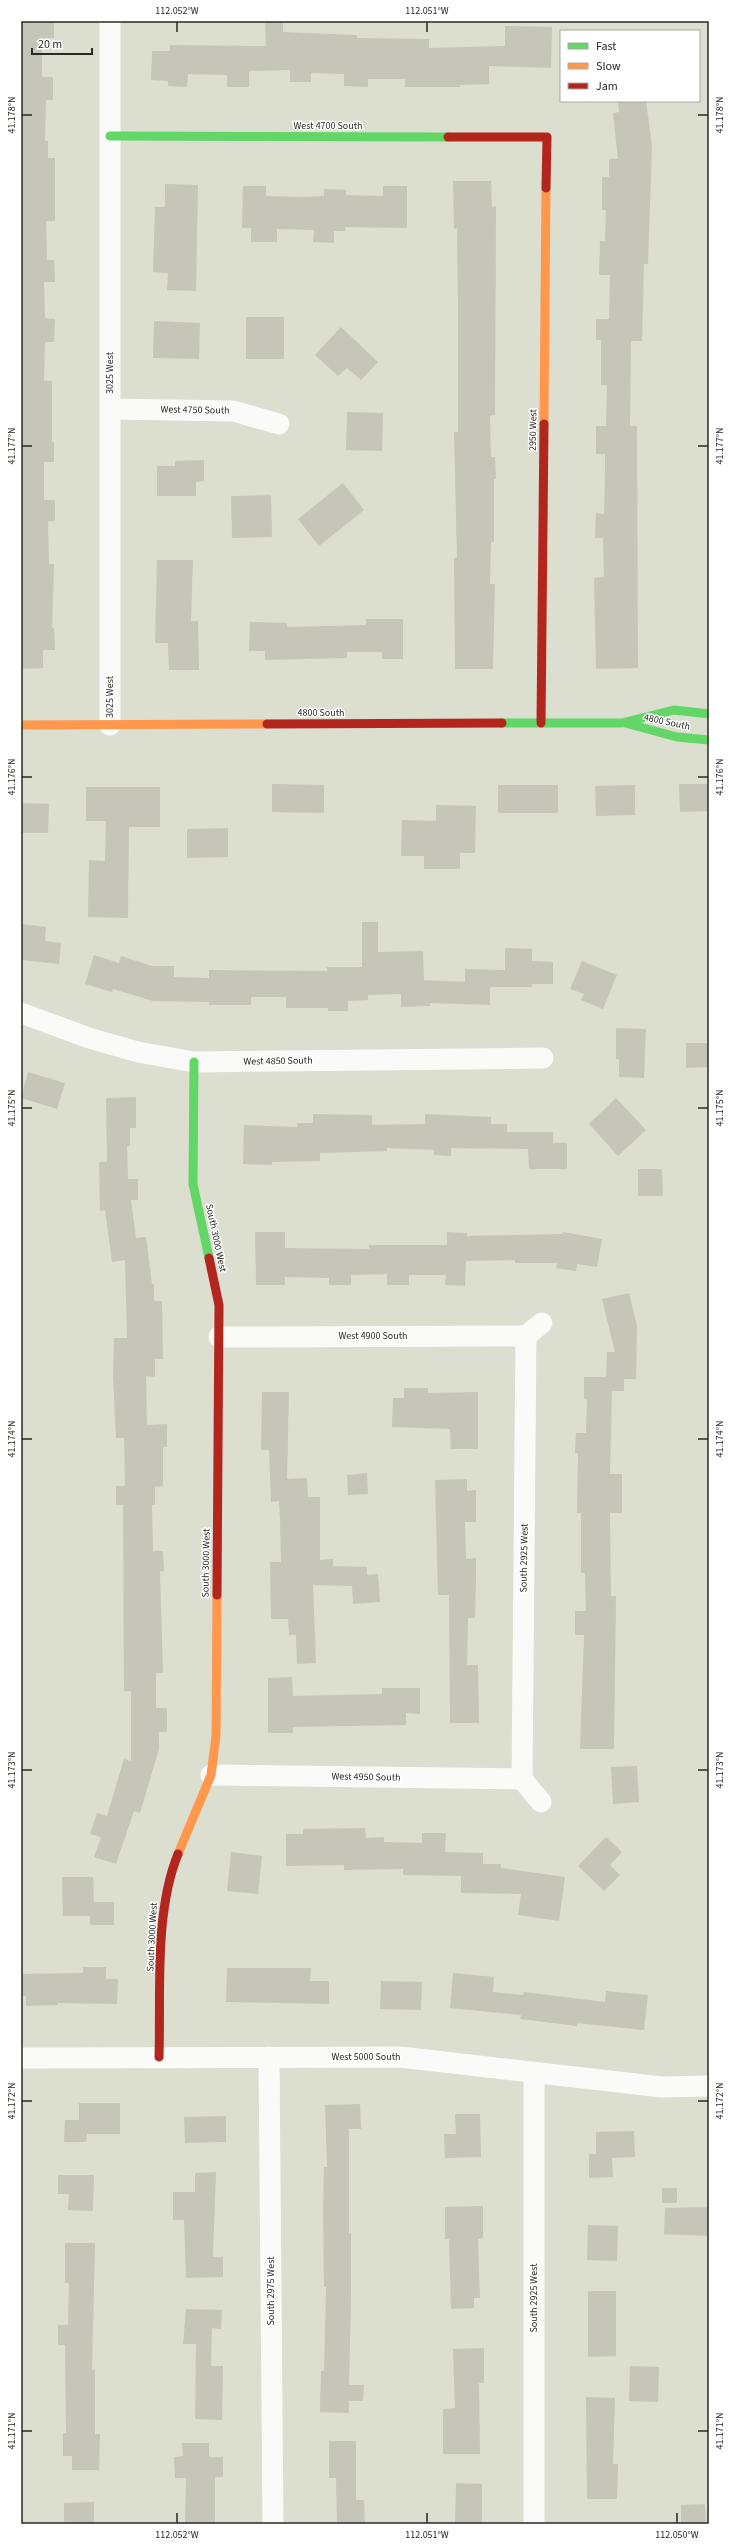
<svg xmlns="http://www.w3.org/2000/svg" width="730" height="2545" viewBox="0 0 730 2545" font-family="'Source Sans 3',sans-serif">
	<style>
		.building { fill: #c6c5b9 }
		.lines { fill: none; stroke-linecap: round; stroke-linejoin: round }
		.street { stroke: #fafaf8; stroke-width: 21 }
		.fast { stroke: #63d668; stroke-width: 9 }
		.slow { stroke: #ff974d; stroke-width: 9 }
		.jam { stroke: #b3261e; stroke-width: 9 }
		.ticks { fill: none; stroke: #292b21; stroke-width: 1.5 }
		.labels { text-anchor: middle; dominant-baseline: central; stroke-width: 3; stroke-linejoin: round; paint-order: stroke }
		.street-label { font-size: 10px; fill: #292b21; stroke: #fff }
		.neatline { fill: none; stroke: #292b21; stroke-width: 1.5 }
		.ticks-label { font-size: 10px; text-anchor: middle; fill: #292b21 }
	</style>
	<rect width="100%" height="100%" fill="#dcdecf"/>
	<g class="building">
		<path d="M21 21H54V38H42V77H53V100H46L45 141H48V158H55V221H46L47 260H54L55 282H44L45 318 55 319 54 342H45L44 381H52V442H54V462H44V500H55V521H48L49 564H54L52 628H54L55 650H43V668L21 669Z"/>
		<path d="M265 21H283V32L357 35V38L429 39V48L505 46V26L552 27 551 68 489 66V84L460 85V87H405V79H368V87L344 86V74L311 73V82H290V70L249 71V87H227V75L188 74 187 87 168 86V81L151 80 152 51H170V45L266 46Z"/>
		<path d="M618 101H646L652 146 648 264H644L642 341H631L630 426H637L638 668 596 669 594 578 604 577 603 538H595L596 513 604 514 605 474V454H596V426H606L607 385H601V340H596V319H609L610 275H599L600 241H605L606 210H602V177H609V159H618L613 113 619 112Z"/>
		<path d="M453 181H491L492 207 496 206 495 415 490 416 491 457H495L496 479H494V542H491L490 584H495L493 669H455L454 558H457L454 432H458V305L457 228 454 229Z"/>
		<path d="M165 184 198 185 196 291 167 290 168 273 153 272 155 207H165Z"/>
		<path d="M243 186H266V196L302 197 324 196V189L346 190V195L383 196V186H407V228L345 227V231H334V243L313 242 314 230 277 229V242H251V228H242Z"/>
		<rect x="246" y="317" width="38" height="42"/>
		<path d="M154 321 200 323 199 359 153 358Z"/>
		<path d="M341 327 378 362 361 380 347 368 338 376 315 355Z"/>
		<path d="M347 412 383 413 382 451 346 450Z"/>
		<path d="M204 460V481L196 482V496H157V466H175V461Z"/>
		<path d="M343 483 364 510 319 546 298 519Z"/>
		<path d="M271 495 272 537 232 538 231 496Z"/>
		<path d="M157 560H193L191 621H198L199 670H169L168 643H155Z"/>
		<path d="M366 619H403V659H382V652H347V658L265 660V651H249L250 622 287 623V627L366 625Z"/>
		<path d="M272 784 324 785V813L272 812Z"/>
		<path d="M679 784H709V811L680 812Z"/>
		<rect x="498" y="785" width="60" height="28"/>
		<path d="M635 785V815L596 816 595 786Z"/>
		<path d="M86 787H160V827H129L128 918 88 917 89 860 105 861 106 821H86Z"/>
		<path d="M21 803 49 804 48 833H21Z"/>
		<path d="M436 805 476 806 475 853H460V869H424V856H401L402 820 436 821Z"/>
		<path d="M228 828V857L187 858V829Z"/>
		<path d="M362 922H378V952L423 951 424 980 465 982V969L505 970V948L532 949V961L553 962V984H532V987H490V1005L430 1003V1006L401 1007V994L368 995V1000L348 1001V1011H328V1008H286V997H251V1005H209V1002L153 1001 113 989 112 992 85 984 94 955 119 963 121 956 152 966H174V977L209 978V970L327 971V967H362Z"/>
		<path d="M21 924 46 927 45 941 61 943 59 964 21 960Z"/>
		<path d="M582 961 617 975 603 1009 581 1000 584 994 570 989Z"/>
		<path d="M616 1028 646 1029 644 1078 619 1077V1059H616Z"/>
		<path d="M686 1043H709V1067L686 1068Z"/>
		<path d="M28 1072 65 1083 57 1109 21 1098Z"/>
		<path d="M136 1097V1128H130V1146H127L128 1179H138V1200H131L136 1238 146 1237 152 1284H154V1301H162L163 1359H155V1377L146 1376 147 1425 167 1424V1447H163V1486L155 1487V1505H152L153 1551H163L164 1571H160L163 1673H156V1708H167V1732H159V1749L140 1813 134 1811 116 1864 94 1857 101 1837 90 1834 97 1813 107 1816 124 1759 131 1761V1691H124L123 1505H116V1486H125L124 1438H116L113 1376 114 1338H127L125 1260 112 1262 105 1210 100 1211 99 1162H107L106 1098Z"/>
		<path d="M616 1098 646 1130 618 1156 589 1124Z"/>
		<path d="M313 1114 372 1115V1125L425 1124V1114L491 1117V1124H507V1132H553V1143H567V1169H529L528 1149 451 1148V1156L434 1155V1150L387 1148V1151L320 1153V1161L272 1162V1165L243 1164 244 1125 297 1127V1123H313Z"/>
		<path d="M638 1169H662L663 1196H638Z"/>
		<path d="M255 1232H285V1248L369 1249V1245H447V1232L467 1233V1236L562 1234 563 1232 602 1239 597 1267 577 1264 576 1271 556 1268 557 1263H515V1260L466 1261 465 1286 445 1285 446 1275H409V1285H387V1274L351 1275V1285H329V1278L285 1277V1285H256Z"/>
		<path d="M629 1293 637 1326 636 1379H624V1391H612L610 1474H622V1513H610L611 1596H616L614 1749H580L584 1635H575V1611H586L585 1573H581V1513H577L578 1453H575L576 1433H586L587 1400 584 1399V1377H606L607 1352H615L602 1299Z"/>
		<path d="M404 1388H428V1393L478 1392V1449H451L450 1429 392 1427 393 1398H404Z"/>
		<path d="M262 1392H289L287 1479 307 1478 308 1497H320V1560L333 1559V1566L367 1567V1575L378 1574 380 1602 353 1604 352 1586 313 1585 316 1663 297 1664 296 1635H289L288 1619H271L270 1562H281L280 1518 279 1501 271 1502 269 1450H261Z"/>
		<path d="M367 1473 368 1494 348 1495 347 1475Z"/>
		<path d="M467 1479V1491L476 1490V1522H465L466 1559 476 1558V1580L475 1618H468L467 1665H478L479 1723H450L449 1595H438L435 1480Z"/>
		<path d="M292 1677 293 1696 382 1694V1688H420V1714L406 1713V1725L293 1727V1733H268V1678Z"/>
		<path d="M637 1766 639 1802 613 1804 611 1767Z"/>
		<path d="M365 1828 366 1838 384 1837V1842L422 1843V1833H446L445 1852 483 1853V1864H501V1868L565 1877 559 1921 518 1915 521 1894 461 1893V1876L403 1875V1869L344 1870V1865L286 1866V1834H303V1829Z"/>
		<path d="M606 1837 622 1852 610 1865 620 1875 604 1891 578 1866Z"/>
		<path d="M231 1852 262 1856 258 1894 227 1891Z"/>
		<path d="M62 1877H93L94 1902H114V1925H90V1916H63Z"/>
		<path d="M83 1967H106V1979H118L117 2004 58 2003V2005L26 2006V1996H21V1974L83 1973Z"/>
		<path d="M227 1968H311L310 1981H329V2004L226 2002Z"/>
		<path d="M453 1973 494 1977 493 1992 523 1995 524 1992 605 2002 606 1991 648 1995 644 2030 577 2023V2026L520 2019 521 2015 450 2008Z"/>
		<path d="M381 1981 422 1982 421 2010 380 2009Z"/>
		<path d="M79 2103H120V2134H87L86 2142H64L65 2120H79Z"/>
		<path d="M360 2104 361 2129H349V2233H351V2301L349 2385H364L363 2401H349V2413L320 2412 321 2371H324L326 2287H324L323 2210 324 2167H327L325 2105Z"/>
		<path d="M455 2114H480L481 2157 445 2158 444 2134H456Z"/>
		<path d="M226 2116V2142L185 2143 184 2117Z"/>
		<path d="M634 2131 635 2157 612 2158 613 2177 589 2178V2154H596V2132Z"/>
		<path d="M216 2172 213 2257H223V2277L186 2278 184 2220H173V2192H195V2173Z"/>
		<path d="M58 2175H94L93 2211 68 2210 69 2194H58Z"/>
		<rect x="662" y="2188" width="15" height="15"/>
		<path d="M483 2206V2238L478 2239 480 2298H474V2308L451 2309 449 2239H445V2207Z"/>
		<path d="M709 2207V2236L664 2234 665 2208Z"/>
		<path d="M588 2225 618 2226 617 2261 587 2260Z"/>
		<path d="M65 2243H95L92 2370 95 2369V2434H100L99 2470H72V2456H63V2433H66L65 2345H58V2325H68L69 2283H65Z"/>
		<path d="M588 2291H616V2356L588 2357Z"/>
		<path d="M186 2309 222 2310 221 2329 212 2328 211 2366H223L222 2420 195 2419 196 2344H183Z"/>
		<path d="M484 2348V2383H479L480 2454H443V2409L455 2408 453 2349Z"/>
		<path d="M630 2366 659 2367 658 2402 629 2401Z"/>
		<path d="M586 2397 615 2398 613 2464H618L617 2499H587Z"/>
		<path d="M329 2441H356V2500H364L365 2524H337L336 2478H329Z"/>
		<path d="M182 2443H209V2457H223V2477H215V2524H185L186 2478H175L174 2457 183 2456Z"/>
		<path d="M456 2483 482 2484V2524H455Z"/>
		<path d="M94 2502V2524H68V2522H64V2503Z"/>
		<path d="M705 2504 706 2524H681V2505Z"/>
	</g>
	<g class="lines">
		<g class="street">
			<path d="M110 21V725"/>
			<path d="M110 409 233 411 279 424"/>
			<path d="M21 1013 89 1038 138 1052 194 1062 543 1058"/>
			<path d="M526 1336 542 1323"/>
			<path d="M219 1337 526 1336"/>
			<path d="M211 1775 522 1779"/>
			<path d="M522 1779 526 1336"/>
			<path d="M522 1779 541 1802"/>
			<path d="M269 2057 273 2524"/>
			<path d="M21 2058 400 2057 662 2087 709 2086"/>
			<path d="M534 2072V2524"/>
		</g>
		<g class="fast">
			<path d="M110 136 448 137"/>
			<path d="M502 723H622L674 710 709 714"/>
			<path d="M625 723 677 737 709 740"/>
			<path d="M194 1062 193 1184 209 1258"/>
		</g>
		<g class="slow">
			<path d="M544 424 546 188"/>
			<path d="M21 725 267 724"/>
			<path d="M178 1854 211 1775 216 1736 217 1595"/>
		</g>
		<g class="jam">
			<path d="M448 137H547L546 188"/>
			<path d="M541 723 544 424"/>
			<path d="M267 724 502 723"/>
			<path d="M209 1258 219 1305 217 1595"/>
			<path d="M159 2057C161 1993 154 1913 178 1854"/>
		</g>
	</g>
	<path class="ticks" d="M177 22V32M427 22V32M22 115H32M698 115H708M22 446H32M698 446H708M22 777H32M698 777H708M22 1108H32M698 1108H708M22 1439H32M698 1439H708M22 1770H32M698 1770H708M22 2101H32M698 2101H708M22 2431H32M698 2431H708M177 2513V2523M427 2513V2523M677 2513V2523"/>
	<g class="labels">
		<g class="street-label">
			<text x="328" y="126">West 4700 South</text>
			<text transform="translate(110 373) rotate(-90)">3025 West</text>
			<text transform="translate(195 410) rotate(1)">West 4750 South</text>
			<text transform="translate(533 430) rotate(-89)">2950 West</text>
			<text transform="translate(110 697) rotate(-90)">3025 West</text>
			<text x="321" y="713">4800 South</text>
			<text transform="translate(667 722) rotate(12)">4800 South</text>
			<text transform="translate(278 1061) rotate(-1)">West 4850 South</text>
			<text transform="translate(216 1238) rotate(78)">South 3000 West</text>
			<text x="373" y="1336">West 4900 South</text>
			<text transform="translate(524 1558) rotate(-89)">South 2925 West</text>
			<text transform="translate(206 1563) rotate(-89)">South 3000 West</text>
			<text transform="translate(366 1777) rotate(1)">West 4950 South</text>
			<text transform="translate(152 1937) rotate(-87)">South 3000 West</text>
			<text x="366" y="2057">West 5000 South</text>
			<text transform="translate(271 2291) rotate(-90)">South 2975 West</text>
			<text transform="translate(534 2298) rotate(-90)">South 2925 West</text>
		</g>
	</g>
	<rect width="730" height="2545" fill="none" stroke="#ffffff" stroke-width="44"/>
	<rect x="560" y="30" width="140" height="72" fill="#ffffff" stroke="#a9aaa6"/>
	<rect x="568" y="43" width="20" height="6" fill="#63d668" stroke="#a9aaa6"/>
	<text x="596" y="50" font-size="12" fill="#292b21">Fast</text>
	<rect x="568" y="63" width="20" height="6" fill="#ff974d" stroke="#a9aaa6"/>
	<text x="596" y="70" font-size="12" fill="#292b21">Slow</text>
	<rect x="568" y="83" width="20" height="6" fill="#b3261e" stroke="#a9aaa6"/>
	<text x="596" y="90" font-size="12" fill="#292b21">Jam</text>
	<path d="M32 48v6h60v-6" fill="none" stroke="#292b21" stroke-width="2"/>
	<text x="38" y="48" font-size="12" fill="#292b21" stroke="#ffffff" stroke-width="3" paint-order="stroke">20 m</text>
	<rect x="22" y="22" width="686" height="2501" class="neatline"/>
	<g class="ticks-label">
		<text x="177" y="14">112.052°W</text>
		<text x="427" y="14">112.051°W</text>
		<text transform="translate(11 115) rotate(-90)" y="4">41.178°N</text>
		<text transform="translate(719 115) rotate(-90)" y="4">41.178°N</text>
		<text transform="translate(11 446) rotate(-90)" y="4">41.177°N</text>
		<text transform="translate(719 446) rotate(-90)" y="4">41.177°N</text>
		<text transform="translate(11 777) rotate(-90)" y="4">41.176°N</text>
		<text transform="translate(719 777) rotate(-90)" y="4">41.176°N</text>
		<text transform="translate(11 1108) rotate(-90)" y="4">41.175°N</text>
		<text transform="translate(719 1108) rotate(-90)" y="4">41.175°N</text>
		<text transform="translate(11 1439) rotate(-90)" y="4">41.174°N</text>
		<text transform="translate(719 1439) rotate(-90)" y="4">41.174°N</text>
		<text transform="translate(11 1770) rotate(-90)" y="4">41.173°N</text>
		<text transform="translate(719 1770) rotate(-90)" y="4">41.173°N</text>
		<text transform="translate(11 2101) rotate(-90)" y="4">41.172°N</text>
		<text transform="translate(719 2101) rotate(-90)" y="4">41.172°N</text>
		<text transform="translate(11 2431) rotate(-90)" y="4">41.171°N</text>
		<text transform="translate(719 2431) rotate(-90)" y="4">41.171°N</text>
		<text x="177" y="2538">112.052°W</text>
		<text x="427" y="2538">112.051°W</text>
		<text x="677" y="2538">112.050°W</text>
	</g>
</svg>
